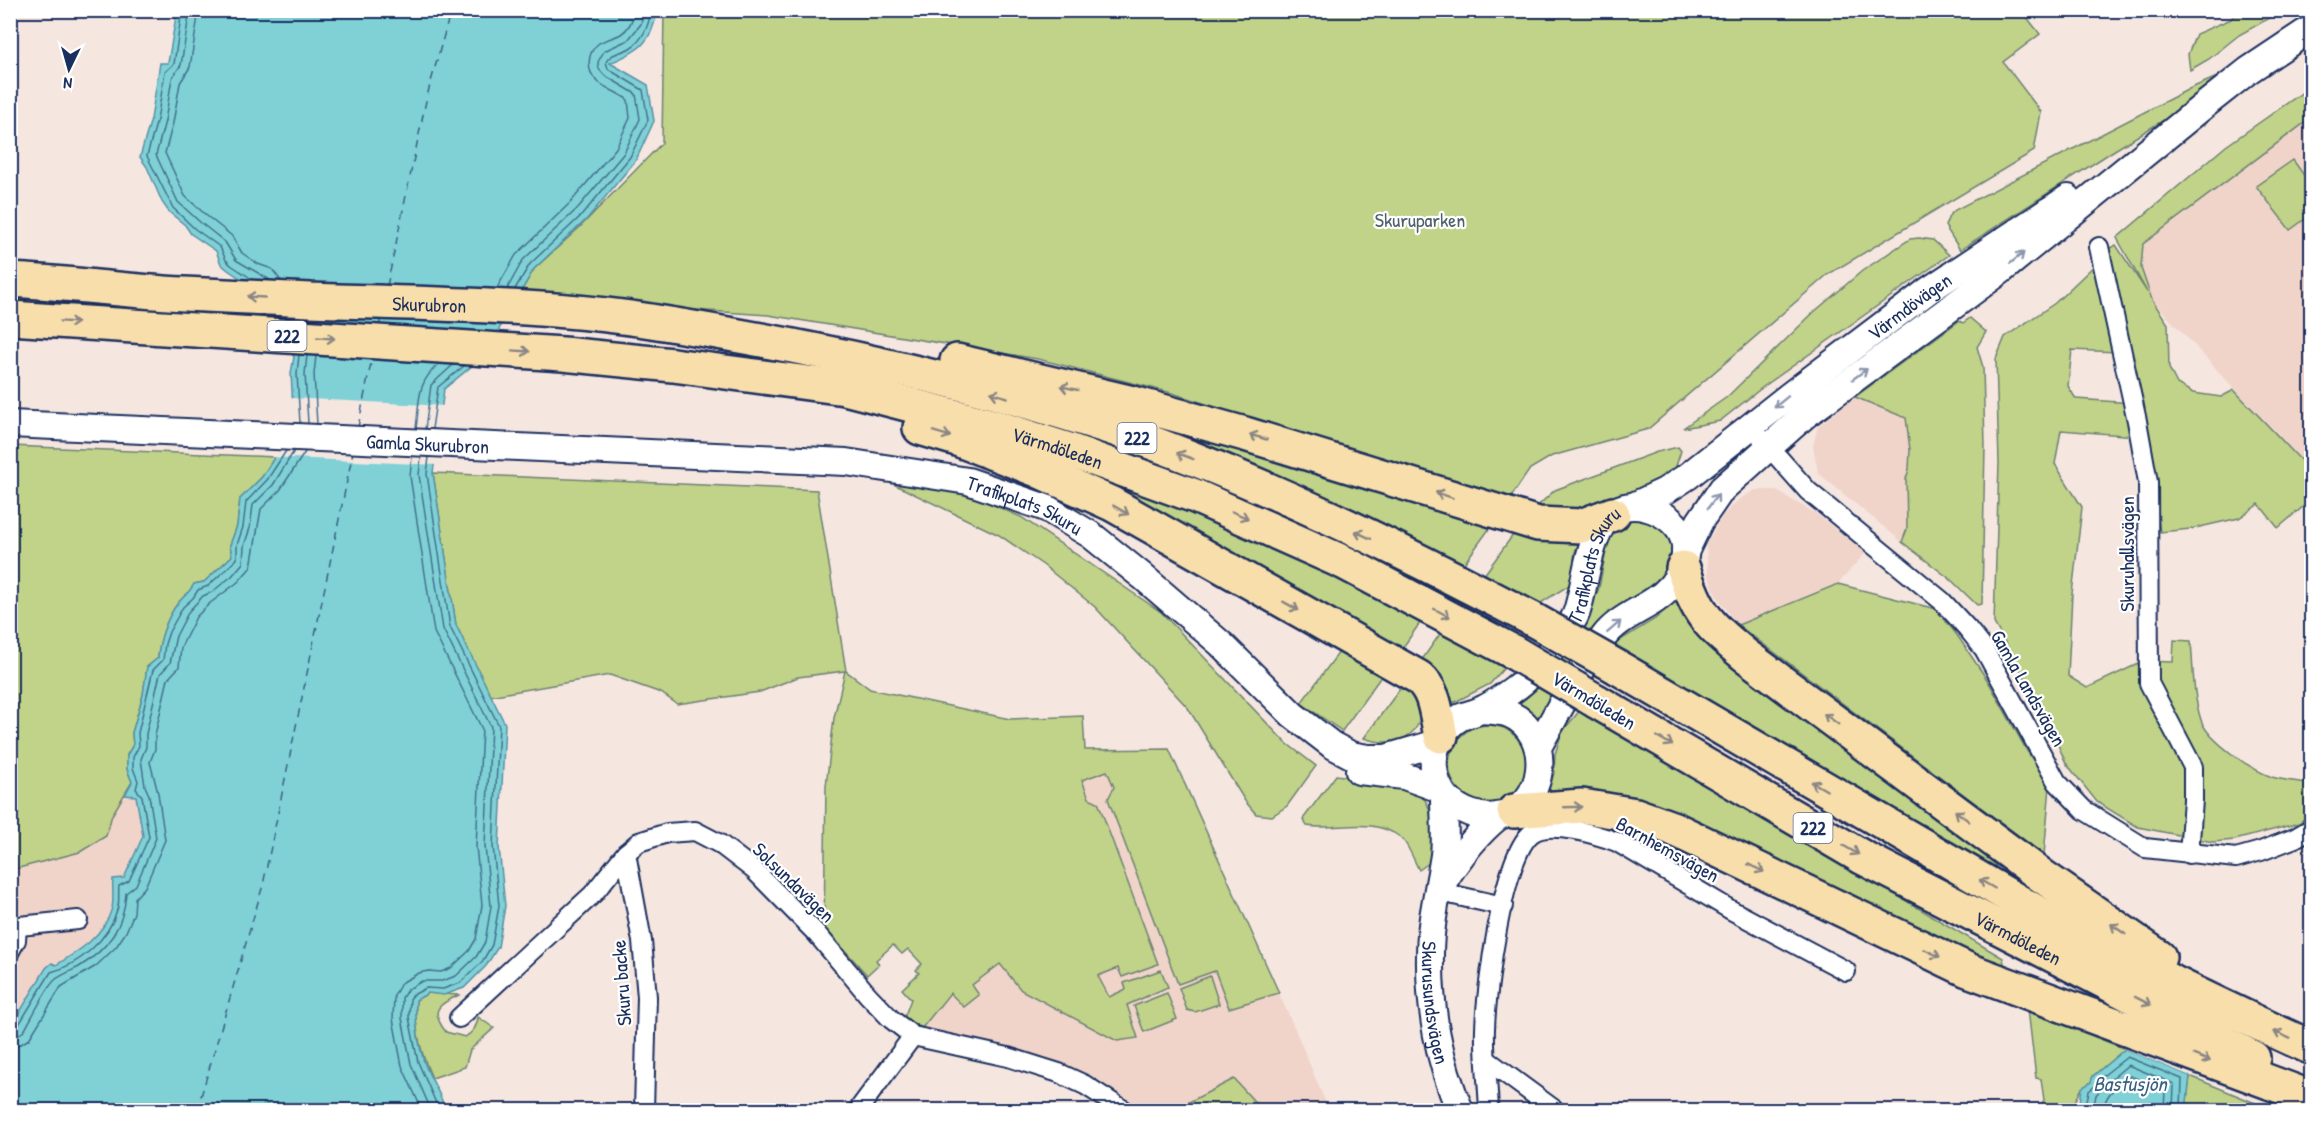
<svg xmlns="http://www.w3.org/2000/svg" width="2322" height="1121" viewBox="0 0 2322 1121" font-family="'Patrick Hand',sans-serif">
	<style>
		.built { fill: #f0d4ca }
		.green { fill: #c0d388; stroke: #6e8173; stroke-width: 1.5 }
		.water { fill: #7fd1d6; stroke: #5790a6; stroke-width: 1.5 }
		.pier { fill: #f6e6e0 }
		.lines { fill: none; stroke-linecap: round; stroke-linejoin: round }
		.shore { stroke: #43708e; stroke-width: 1.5 }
		.ferry { stroke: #396082; stroke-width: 1.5; stroke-dasharray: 8 6; stroke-linecap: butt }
		.street-casing { stroke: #1b2f5e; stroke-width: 22 }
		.secondary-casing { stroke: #1b2f5e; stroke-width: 30 }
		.highway-casing { stroke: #1b2f5e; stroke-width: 38 }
		.street { stroke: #fff; stroke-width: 18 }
		.secondary { stroke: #fff; stroke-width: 26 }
		.highway { stroke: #f8deab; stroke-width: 33 }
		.highway-bridge-casing { stroke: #1b2f5e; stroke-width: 38; stroke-linecap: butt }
		.highway-bridge { stroke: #f8deab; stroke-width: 33 }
		.oneway { stroke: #8d97ae }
		.oneway2 { stroke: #8a8684 }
		.labels { text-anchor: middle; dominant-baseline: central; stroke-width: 4.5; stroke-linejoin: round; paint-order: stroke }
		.shield { fill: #fff; stroke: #5f6d8e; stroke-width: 1.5 }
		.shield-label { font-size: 18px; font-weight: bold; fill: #1b2f5e }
		.park-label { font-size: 20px; fill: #4d606b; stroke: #fff }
		.street-label { font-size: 20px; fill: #1b2f5e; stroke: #fff }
		.water-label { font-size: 21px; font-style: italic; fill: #396082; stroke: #fff }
	</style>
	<rect width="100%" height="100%" fill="#f6e6e0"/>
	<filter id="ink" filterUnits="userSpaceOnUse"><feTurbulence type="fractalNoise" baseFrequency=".0167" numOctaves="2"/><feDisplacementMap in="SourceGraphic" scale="12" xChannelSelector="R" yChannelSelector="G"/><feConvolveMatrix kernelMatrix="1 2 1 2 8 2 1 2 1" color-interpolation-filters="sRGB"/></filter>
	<g filter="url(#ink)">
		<g class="built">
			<path d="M2311 118V471L2152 300 2141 268 2143 244Z"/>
			<path d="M1855 397 1906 418 1910 450 1909 469 1906 479 1907 529 1902 542 1818 473 1813 446 1818 426Z"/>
			<path d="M1755 490H1775L1815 513 1866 552 1838 584 1769 649 1737 625 1716 595 1708 575 1706 545 1723 515 1738 500Z"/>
			<path d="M1169 749 1295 1029 1329 1110H1142L1095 1078 1046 1057 944 1035 918 1026 1006 751Z"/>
			<path d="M125 795 136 796 143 836 124 878 113 879 112 907 105 923 99 933 82 949 55 965 46 968 11 1027V870L80 852 106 836 112 815Z"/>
		</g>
		<g class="green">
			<path d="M2024 10 2025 15 2040 34 2003 62 2041 112 2034 151 1827 275 1648 429 1552 456 1530 469 1505 506 1294 432 1172 393 1038 359 768 315 517 298 534 269 580 227 662 143 664 11Z"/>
			<path d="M2239 11H2282L2239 35 2209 59 2190 70 2188 54 2196 34 2231 19Z"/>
			<path d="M2234 70 2195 101 2113 151 1960 250 1945 226 1949 216 1955 210 2191 88Z"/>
			<path d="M2311 89V118L2143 244 2141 268 2152 300 2168 324 2169 368 2177 384 2193 393 2221 397 2234 390 2311 471V500L2278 528 2259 504 2239 518 2191 529 2160 532 2144 403 2104 251 2116 245 2147 292 2117 238 2226 146 2306 90Z"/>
			<path d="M2293 160 2311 185 2312 214 2290 230 2256 186Z"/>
			<path d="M1919 238 1933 240 1949 255 1763 387 1720 421 1683 428 1727 397 1814 312 1862 271 1910 239Z"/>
			<path d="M2097 263 2117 352 2072 350 2068 386 2076 399 2132 403 2135 436 2061 430 2055 464 2082 507 2072 594 2068 676 2087 688 2144 661 2173 662 2174 640 2191 641C2193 666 2193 695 2201 720 2208 741 2252 770 2272 777 2282 780 2294 781 2304 783L2311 749V813L2299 823 2235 840 2213 842 2138 827 2097 802 2066 763 2040 704 1994 623 1999 463 1996 359 2005 337 2055 303Z"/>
			<path d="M1970 318 1986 332 1977 347 1983 367 1985 445 1982 604 1977 605 1950 579 1902 542 1907 529 1906 479 1909 469 1910 450 1906 418 1855 397 1959 321 1963 323Z"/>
			<path d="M1147 422 1495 521 1463 565 1323 499Z"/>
			<path d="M973 434C1021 450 1072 464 1120 483 1222 524 1325 568 1422 620L1399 653Z"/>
			<path d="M11 446 275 457 262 477 240 499 237 526 230 545 232 556 204 582 194 584C190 592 184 596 178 603 167 617 159 640 158 658L147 667 143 695 132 733 133 745 127 755V769L132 782 112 815 106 836 80 852 11 870Z"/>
			<path d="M1678 447 1681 451 1674 472 1654 487 1621 495 1582 513H1530L1555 490 1657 452Z"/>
			<path d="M433 473 817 490 846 671 870 689 1010 719 1083 716 1085 750 1169 749 1279 993 1229 1008 1215 971 1178 984 1108 799 1114 787 1107 771 1082 780 1089 798 1098 802 1158 964 1122 977 1118 968 1098 976 1109 997 1126 989 1124 983 1161 970 1168 987 1127 1005 1138 1038 1117 1041 1021 990 1000 964 972 985 979 995 964 1007 950 993 922 1028 904 1018 911 999 902 989 919 973 916 970 922 964 908 949 902 954 893 945 876 960 879 964 867 975 824 927 826 786 834 718 845 671 798 677 760 692 677 704 661 693 610 675 490 696 456 625Z"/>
			<path d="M919 479 961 491 1021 517 1161 612 1285 742 1316 766 1287 806 1272 816 1256 814 1245 801 1188 708 1095 607 1043 565 999 535 891 483Z"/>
			<path d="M1631 518C1649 520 1666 521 1672 542 1681 573 1645 588 1625 602 1614 609 1606 618 1597 627 1589 636 1583 647 1577 657 1563 678 1549 698 1539 721L1519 704 1537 689 1586 620 1599 588 1608 540 1617 528Z"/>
			<path d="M1518 528 1584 531 1575 552 1571 584 1541 603 1484 575Z"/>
			<path d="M1838 584 1936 609 1957 635 1988 681 2027 751 2050 786 2044 855 1738 625Z"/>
			<path d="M1677 600 1694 630 1722 654 1993 860 1996 867 1696 694 1614 644 1655 619Z"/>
			<path d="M1442 631 1504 668 1490 684 1453 703 1419 664Z"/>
			<path d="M1342 648 1385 671 1342 731 1301 703Z"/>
			<path d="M1405 682C1442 719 1407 754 1364 738Z"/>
			<path d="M1581 709 2003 958 2005 968 1547 796 1554 773 1555 754 1562 732Z"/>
			<circle cx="1488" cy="764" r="39"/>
			<path d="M1336 775C1355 777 1413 786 1425 800 1434 811 1433 845 1433 860L1419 870C1414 861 1408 843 1400 837 1371 816 1339 831 1307 826L1303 819Z"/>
			<path d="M1210 976 1219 1004 1195 1012 1187 1010 1179 988Z"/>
			<path d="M428 993 459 995C438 1005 429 1010 446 1032L465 1037C473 1032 477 1027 478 1017L494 1028 470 1050 465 1067 432 1078C421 1054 414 1027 416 1000Z"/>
			<path d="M1167 993 1177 1019 1144 1032 1134 1006Z"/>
			<path d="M2028 1009 2125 1049 2093 1076 2091 1082 2082 1088 2071 1110H2038L2044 1100 2041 1079 2036 1078Z"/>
			<path d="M2190 1076 2272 1110H2186Z"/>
			<path d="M1234 1079 1262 1110H1160L1189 1102Z"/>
		</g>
		<g class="water">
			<path d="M177 11H657C652 43 639 51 610 63L648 85 654 121 636 160 587 219 534 269 483 357 444 389 433 473 456 625 505 724 499 847 505 906 498 947 486 966 464 988 444 995 428 993 416 1000C415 1020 418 1043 424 1062 430 1079 441 1093 445 1110H11V1027L46 968 52 963 56 965C79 951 104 936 112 908 114 899 112 888 113 879L124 878 143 836 136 796 125 795 132 782 127 769V755L133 745 132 733 143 695 147 667 158 658C159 640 167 617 178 603 184 596 190 592 194 584L204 582 232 556 230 545 237 526 240 499 262 477 294 426 291 373 294 357 247 283 228 270 221 264 216 251 191 234 185 225 169 212 162 202 147 167 140 157 151 119 160 63H168Z"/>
			<path d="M2125 1049 2190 1076 2186 1110H2079L2082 1088 2091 1082 2093 1076Z"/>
		</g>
		<g class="pier">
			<path d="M290 398 445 406 437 465 271 457 291 425Z"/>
			<path d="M2126 1047 2191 1073 2193 1077 2122 1048Z"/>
		</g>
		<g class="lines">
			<g class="shore">
				<path d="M182 10 174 64 165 72 157 120 147 156 173 208 195 229 220 247 226 260 231 265 252 279"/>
				<path d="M190 10 181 65 172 78 165 121 156 155 178 202 201 223 225 242 236 260 270 280"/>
				<path d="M199 10 190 67 180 83 173 123 165 153 185 196 207 216 232 236 242 253 258 264 272 269 281 281"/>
				<path d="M497 288 516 255 570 203 616 148 630 118 628 100C618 92 605 89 596 80 586 70 587 52 599 43 606 39 614 38 621 34 629 29 633 20 635 10"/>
				<path d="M507 289 523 260 577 209 624 153 640 119 636 94 604 75 599 69 598 62 604 51 628 40 641 24 644 10"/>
				<path d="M515 289 530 264 582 215 630 157 648 120 643 90 608 69 606 62C610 53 622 53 630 48 643 40 649 25 651 10"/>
				<path d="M299 355 297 374 300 423"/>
				<path d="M307 355 305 374 308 423"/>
				<path d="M316 356 314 374 317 424"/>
				<path d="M416 428C420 400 416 383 439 364"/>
				<path d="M425 429 431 385 453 365"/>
				<path d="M432 429 438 387 464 366"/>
				<path d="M412 457 410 476 434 632 482 729 476 846 482 905 476 939 469 951 451 968 441 972 428 971 419 973 401 983 394 996 393 1019 402 1066 422 1110"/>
				<path d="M421 457 419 475 443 629 491 727 485 846 491 906 485 942 476 957 456 976 442 981H422L407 990 402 998V1018L411 1064 431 1110"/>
				<path d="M429 457 427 474 450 627 499 726 493 846 499 906 492 945 482 962 460 983 443 989 426 988 413 995 410 999 409 1017 418 1062 439 1110"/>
				<path d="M10 1029 18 1026 51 972C79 965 109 939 117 910 120 903 118 894 119 886L129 881 149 837 142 796 136 789 138 781 133 768V757L139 746 138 733 153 670 163 660 165 644 169 632 183 607 193 598 198 590 208 586 237 559V545L243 527 246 502 267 480 286 451"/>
				<path d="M10 1037 18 1035 24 1031C30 1021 48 985 55 980 59 976 73 970 79 967 108 949 124 927 126 893L136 885 156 838 149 795 145 786 141 759 146 747V734L160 674 170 663 176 636 189 611 203 596 212 592 232 576 243 563 244 546 250 528 253 505 273 485 294 451"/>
				<path d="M10 1046 21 1044 29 1039 61 987 96 966 116 947 126 932 134 913 135 898 145 887 165 840 158 793 150 762 155 749V735L168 679 179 667 181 647 196 617 209 604 238 582 251 567 261 509 280 490 305 452"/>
				<path d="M2085 1110 2089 1091 2095 1086 2099 1079 2127 1057 2182 1079 2181 1110"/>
				<path d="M2093 1110 2096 1095 2105 1084 2128 1065 2174 1084 2173 1110"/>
				<path d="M2103 1110C2105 1095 2117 1084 2130 1076L2165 1090 2164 1110"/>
			</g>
			<g class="ferry">
				<path d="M387 286 427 96 451 10"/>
				<path d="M379 327 381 317"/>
				<path d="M358 427 372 358"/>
				<path d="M197 1110 263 885 353 452"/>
			</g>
			<g class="street-casing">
				<g id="street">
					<path d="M2099 247 2137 421 2148 482 2149 683 2193 767V800L2189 854"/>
					<path d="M1762 439 1808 491 1942 601 1967 628 1984 649 2057 782 2084 810 2145 848 2236 858 2261 851 2295 838 2312 828"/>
					<path d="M626 853 642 941 647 997 644 1110"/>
					<path d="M1436 891 1503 906"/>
					<path d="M10 927 78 920"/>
					<path d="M10 951 16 940 17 926"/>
					<path d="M459 1018 593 894 626 853 639 842 667 833 695 831 720 844 754 870 816 933 868 995 891 1019 913 1036 1008 1057 1059 1073 1085 1085 1124 1110"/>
					<path d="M1487 1060 1555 1110"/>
					<path d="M858 1110 913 1036"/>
					<path d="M1489 1110C1488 1083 1484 1056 1485 1029 1486 990 1503 854 1532 833 1550 820 1598 835 1617 842L1731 910 1846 971"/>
				</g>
			</g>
			<g class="secondary-casing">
				<g id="secondary">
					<path id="s1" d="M10 424 846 462 968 481 1046 508 1091 535 1142 576 1221 644 1293 715 1332 745 1351 755 1368 758H1386L1437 743"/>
					<path id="s2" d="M1633 506 1665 491 1688 476 1789 396 1929 290 2068 198"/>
					<path d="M1685 552 1700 521 1722 489 1804 416 2002 270 2206 104 2249 70 2312 28"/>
					<path id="s3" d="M1481 710C1490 711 1501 711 1509 714 1555 733 1547 810 1497 816 1479 819 1460 811 1446 798 1439 790 1435 779 1434 768 1432 747 1442 728 1461 717 1468 714 1476 713 1483 709 1494 704 1507 694 1518 686 1535 673 1547 655 1561 637 1566 630 1573 622 1576 614 1588 583 1587 507 1633 506 1650 506 1668 515 1678 528 1696 553 1678 585 1655 600 1637 612 1616 620 1603 638 1577 673 1559 710 1538 747"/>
					<path d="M1359 771 1404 776 1440 789"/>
					<path id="s4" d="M1444 796C1444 816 1446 836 1444 855 1439 888 1430 921 1430 955 1429 1007 1439 1063 1460 1110"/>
					<path d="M1442 884C1457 860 1476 834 1499 816"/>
				</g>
			</g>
			<g class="highway-casing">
				<g id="highway">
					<path id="s5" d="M10 280C69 283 126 291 184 294 227 296 269 298 311 300 424 304 539 304 651 321 807 346 964 378 1114 429 1258 479 1397 548 1532 619"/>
					<path id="s6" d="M10 318 563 354 673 365 845 388 996 427 1069 450 1195 496 1345 563 1513 652"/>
					<path d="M957 361 1133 403 1245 434 1538 524 1581 526 1613 514"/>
					<path d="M920 428 957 439 1035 469 1112 504 1418 677C1436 691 1436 715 1441 736"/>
					<path d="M1683 568C1697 615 1708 624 1745 655L2042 876 2159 957"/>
					<path d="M1617 667 2038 913C2127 961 2219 1006 2312 1048"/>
					<path id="s7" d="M1596 701 1862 857 2253 1058"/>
					<path d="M1514 811 1582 806 1636 815 1672 828 1968 970 2312 1098"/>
				</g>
			</g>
			<use href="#street" class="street"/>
			<use href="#secondary" class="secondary"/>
			<use href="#highway" class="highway"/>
			<g class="highway-bridge-casing">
				<g id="highway-bridge">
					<path d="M1532 619 1617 667"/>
					<path d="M1513 652 1596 701"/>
				</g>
			</g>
			<use href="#highway-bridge" class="highway-bridge"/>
		</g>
		<defs><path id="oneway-shaft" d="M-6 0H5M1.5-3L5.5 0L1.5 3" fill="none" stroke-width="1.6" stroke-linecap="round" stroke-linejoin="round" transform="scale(1.5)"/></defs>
		<g class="oneway">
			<use href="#oneway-shaft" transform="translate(2017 258) rotate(-39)"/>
			<use href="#oneway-shaft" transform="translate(1860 374) rotate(-36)"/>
			<use href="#oneway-shaft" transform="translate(1781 402) rotate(141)"/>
			<use href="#oneway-shaft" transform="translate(1713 501) rotate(-54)"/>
			<use href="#oneway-shaft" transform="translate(1614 627) rotate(-41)"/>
		</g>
		<g class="oneway2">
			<use href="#oneway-shaft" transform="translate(256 297) rotate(-177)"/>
			<use href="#oneway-shaft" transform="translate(69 322) rotate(4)"/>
			<use href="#oneway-shaft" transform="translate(326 338) rotate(4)"/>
			<use href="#oneway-shaft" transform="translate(521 351) rotate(4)"/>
			<use href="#oneway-shaft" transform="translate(1069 388) rotate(-167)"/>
			<use href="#oneway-shaft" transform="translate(999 395) rotate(-164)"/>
			<use href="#oneway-shaft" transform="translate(942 434) rotate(17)"/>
			<use href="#oneway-shaft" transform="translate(1258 437) rotate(-164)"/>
			<use href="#oneway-shaft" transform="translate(1185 456) rotate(-160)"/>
			<use href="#oneway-shaft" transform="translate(1444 495) rotate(-161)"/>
			<use href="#oneway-shaft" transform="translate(1121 510) rotate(30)"/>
			<use href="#oneway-shaft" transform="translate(1240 515) rotate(23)"/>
			<use href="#oneway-shaft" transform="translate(1363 535) rotate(-155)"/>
			<use href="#oneway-shaft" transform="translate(1291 606) rotate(29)"/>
			<use href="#oneway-shaft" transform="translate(1442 613) rotate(28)"/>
			<use href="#oneway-shaft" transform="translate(1831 719) rotate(-144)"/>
			<use href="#oneway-shaft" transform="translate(1665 741) rotate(30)"/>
			<use href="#oneway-shaft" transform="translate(1819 786) rotate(-150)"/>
			<use href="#oneway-shaft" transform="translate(1573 807) rotate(-2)"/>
			<use href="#oneway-shaft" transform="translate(1962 816) rotate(-143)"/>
			<use href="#oneway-shaft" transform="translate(1851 850) rotate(30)"/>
			<use href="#oneway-shaft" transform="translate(1756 868) rotate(26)"/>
			<use href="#oneway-shaft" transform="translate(1987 884) rotate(-150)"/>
			<use href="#oneway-shaft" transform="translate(2118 929) rotate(-145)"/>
			<use href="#oneway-shaft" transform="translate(1932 953) rotate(26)"/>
			<use href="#oneway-shaft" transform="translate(2143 1001) rotate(27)"/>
			<use href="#oneway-shaft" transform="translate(2282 1035) rotate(-156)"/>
			<use href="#oneway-shaft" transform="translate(2202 1058) rotate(21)"/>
		</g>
	</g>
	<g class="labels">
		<g class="shield">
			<rect x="267.5" y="321" width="39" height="30" rx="4.5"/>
			<rect x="1117.5" y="423" width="39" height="30" rx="4.5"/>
			<rect x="1793.5" y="813" width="39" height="30" rx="4.5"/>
		</g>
		<g class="shield-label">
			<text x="287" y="336">222</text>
			<text x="1137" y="438">222</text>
			<text x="1813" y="828">222</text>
		</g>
		<g class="park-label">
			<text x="1420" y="219">Skuruparken</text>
		</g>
		<g class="street-label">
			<text stroke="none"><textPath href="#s5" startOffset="420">Skurubron</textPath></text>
			<text stroke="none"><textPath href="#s2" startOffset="342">Värmdövägen</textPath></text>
			<text stroke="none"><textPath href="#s1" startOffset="418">Gamla Skurubron</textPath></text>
			<text stroke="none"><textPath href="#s6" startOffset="1059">Värmdöleden</textPath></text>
			<text stroke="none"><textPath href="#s1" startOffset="1022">Trafikplats Skuru</textPath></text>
			<text transform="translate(2126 554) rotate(-90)">Skuruhallsvägen</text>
			<text stroke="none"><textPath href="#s3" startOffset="525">Trafikplats Skuru</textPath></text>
			<text transform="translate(2029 688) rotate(60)">Gamla Landsvägen</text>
			<text transform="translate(1594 700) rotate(31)">Värmdöleden</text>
			<text transform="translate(1668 849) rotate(29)">Barnhemsvägen</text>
			<text transform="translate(794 882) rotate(44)">Solsundavägen</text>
			<text stroke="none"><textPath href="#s7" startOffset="484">Värmdöleden</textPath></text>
			<text transform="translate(621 983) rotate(-94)">Skuru backe</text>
			<text stroke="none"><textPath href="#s4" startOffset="208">Skurusundsvägen</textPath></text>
		</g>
		<g class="water-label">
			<text x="2130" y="1083">Bastusjön</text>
		</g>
	</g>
	<rect width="2322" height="1121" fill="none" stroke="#fff" stroke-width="36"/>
	<rect x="18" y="18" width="2286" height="1085" fill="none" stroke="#1b2f5e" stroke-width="2" filter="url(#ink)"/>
	<g transform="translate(69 69) rotate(185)" stroke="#ffffff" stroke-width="4.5" paint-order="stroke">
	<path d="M0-4.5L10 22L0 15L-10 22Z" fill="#1b2f5e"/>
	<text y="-9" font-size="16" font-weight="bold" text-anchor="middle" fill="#1b2f5e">N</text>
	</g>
</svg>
